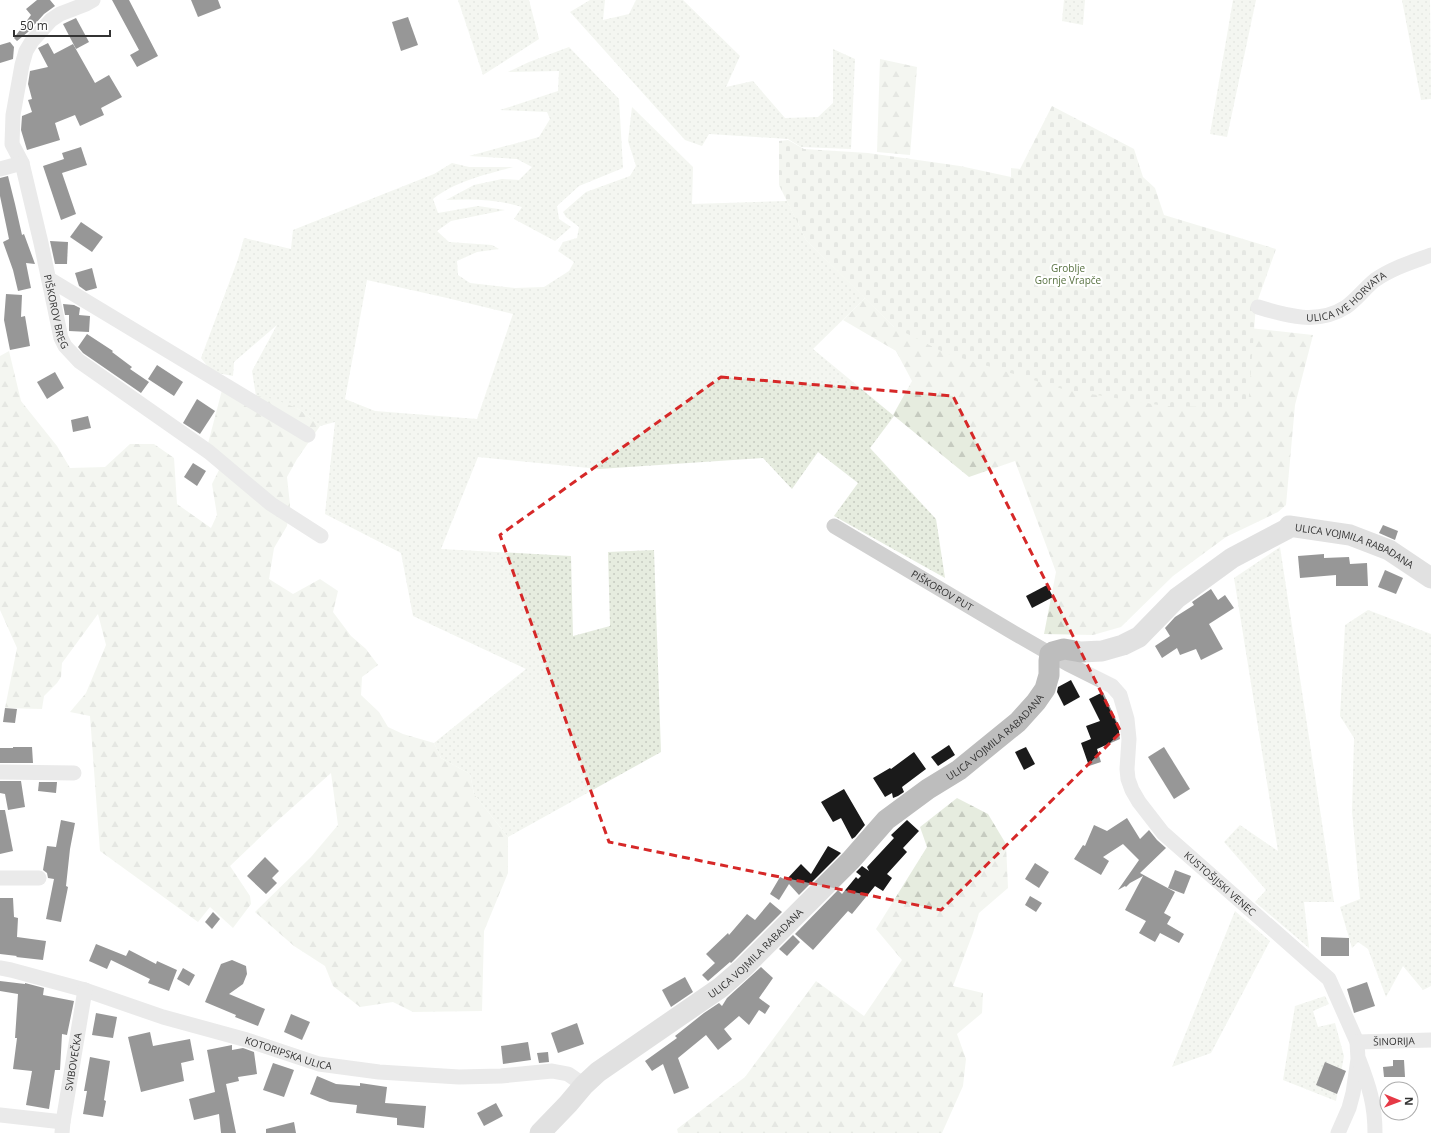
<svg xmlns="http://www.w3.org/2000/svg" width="1431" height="1133" viewBox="0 0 1431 1133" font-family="'Open Sans',sans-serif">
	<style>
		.grass { fill: url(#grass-dots); fill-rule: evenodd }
		.forest { fill: url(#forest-firs) }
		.cemetery { fill: url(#cemetery-stones) }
		.building { fill: #1a1a1a }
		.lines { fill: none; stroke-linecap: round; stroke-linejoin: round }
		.street { stroke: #d0d0d0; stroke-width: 15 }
		.secondary { stroke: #bdbdbd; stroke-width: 21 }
		.marked { fill: none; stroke: #d62828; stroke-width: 3; stroke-dasharray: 8 5; stroke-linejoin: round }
		.labels { text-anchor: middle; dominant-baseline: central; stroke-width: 4; stroke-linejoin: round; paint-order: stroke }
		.park-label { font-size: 10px; fill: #56703f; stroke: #fff }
		.street-label { font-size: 10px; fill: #333; stroke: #fff }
	</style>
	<defs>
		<pattern id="grass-dots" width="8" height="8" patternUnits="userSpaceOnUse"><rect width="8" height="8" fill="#e6ecdf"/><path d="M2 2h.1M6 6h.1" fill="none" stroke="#c6cbc0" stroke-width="1.8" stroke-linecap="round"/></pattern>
		<pattern id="forest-firs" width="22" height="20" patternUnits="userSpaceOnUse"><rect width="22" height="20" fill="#e6ecdf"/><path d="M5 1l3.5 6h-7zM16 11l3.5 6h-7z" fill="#c6cbc0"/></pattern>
		<pattern id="cemetery-stones" width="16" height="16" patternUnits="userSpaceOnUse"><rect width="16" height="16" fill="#e6ecdf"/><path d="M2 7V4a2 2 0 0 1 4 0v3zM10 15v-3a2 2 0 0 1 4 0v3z" fill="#c6cbc0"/></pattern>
	</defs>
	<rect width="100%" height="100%" fill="#fff"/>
	<g class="grass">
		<path d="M458 0H529L539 39 483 75Z"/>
		<path d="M590 0H605L603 20 629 14 636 0H683L740 56 726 87 753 81 785 118 818 117 833 103V49L855 59 851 149 801 147 788 139 709 134 702 146 685 140 570 12Z"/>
		<path d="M1064 0H1085L1083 25 1062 21Z"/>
		<path d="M1233 0H1256L1227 137 1210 134Z"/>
		<path d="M1402 0H1430L1431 99 1421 100Z"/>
		<path d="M569 47 619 99 623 168 579 186 557 206 559 219 571 227 555 241 514 219 522 207C495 199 474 199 446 200L474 185 502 179 519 180 532 167 517 159 469 156 539 137 550 119 547 112 500 110 558 91 559 71 508 72 529 62Z"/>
		<path d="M632 107 693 167 692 204 787 201 806 240 865 298 813 349 894 416 870 448 936 519 945 578 834 516 858 483 818 452 792 489 763 458 599 469 478 457 441 549 571 556 573 636 610 626 608 552 654 550 661 752 508 837 474 794 470 774 441 758 434 743 526 669 413 616 401 553 325 514 335 422 320 426 299 409 256 396 252 371 277 325 234 362 233 376 212 372 201 358 238 259 244 238 291 249 293 230 434 174 452 163 469 167H513C485 175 456 181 433 199L438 213 478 206 505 210 451 221 437 231 449 242 492 245 499 249 477 252 457 261 458 275 470 283 515 288 544 287 569 271 574 262 558 251 563 242 577 238 579 227 566 217 563 212 586 192 630 176 636 166 628 141ZM367 280 447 298 513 314 477 419 375 411 345 399Z"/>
		<path d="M1280 547 1334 902H1304L1309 948 1255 902 1266 890 1224 842 1240 825 1278 851 1234 578Z"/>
		<path d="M1368 610 1431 634V986L1423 990 1403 966 1386 997 1368 949 1358 942 1352 948 1340 907 1360 899 1352 811 1354 738 1340 716 1345 625Z"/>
		<path d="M1235 911 1270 941 1211 1053 1172 1067Z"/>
		<path d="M1325 996 1329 1004 1313 1011 1318 1027 1335 1023 1344 1056 1336 1101 1283 1080 1295 1006Z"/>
	</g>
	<g class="forest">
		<path d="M880 59 917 67 910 155 877 152Z"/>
		<path d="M865 298 894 327H1241L1313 335 1295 405 1286 505 1278 512 1226 537 1173 576 1121 627 1093 635 1044 634 1056 572 1015 461 969 477 893 415 912 381 896 351 843 320Z"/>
		<path d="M9 351 21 401 57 446 70 468 105 467 130 444H154L174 458 177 504 211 528 217 515 212 484 222 464 205 455 222 390 274 399 299 409 320 426 297 459 287 477 290 505 287 526 274 548 269 579 293 594 320 579 338 591 333 612 351 636 366 649 378 665 362 677 361 695 379 712 388 727 403 734 434 743 441 758 470 774 474 794 508 837V873L484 931 482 1011 413 1012 393 1002 360 1007 333 986 325 966 294 946 255 912 311 857 338 825 331 773 275 823 230 866 250 896 251 904 233 928 210 907 198 922 100 851 90 716 70 712 86 693 106 645 98 614 62 663 61 677 57 683 44 696 42 709 5 708 17 648 0 610V356Z"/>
		<path d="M957 798 988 814 1006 844 1008 888 979 913 973 933 953 986 983 993 982 1013 957 1034 966 1059 963 1086 942 1133H678L677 1129 745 1077 816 981 864 1016 902 960 876 929 927 847 920 827Z"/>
	</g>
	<path class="cemetery" d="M1052 106 1134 149 1143 177 1155 188 1164 215 1276 249 1256 305 1248 408 1165 406 1066 390 945 353 894 327 806 240 779 185V141L788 140 804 149 868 153 960 166 1011 177V168L1020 169Z"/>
	<g class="building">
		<path d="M37 0H50L55 6 44 14 28 32 17 41 14 38 31 15 26 9Z"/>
		<path d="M112 0H129L158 56 137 67 130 55 139 50Z"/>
		<path d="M191 0H218L221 8 198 17Z"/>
		<path d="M408 17 418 45 401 51 392 22Z"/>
		<path d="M76 18 89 42 76 49 63 24Z"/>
		<path d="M10 42 14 47 13 59 0 63V45Z"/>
		<path d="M48 43 54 54 73 44 95 83 109 75 122 97 101 108 104 115 80 126 75 115 55 123 60 140 27 150 21 130 22 116 32 112 28 100 32 99 28 84 30 71 48 67 38 48Z"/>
		<path d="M81 147 87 165 62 173 76 214 61 220 43 166 64 159 62 153Z"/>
		<path d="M8 176 15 204 22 235 24 234 35 264 26 263 31 288 18 291 13 270 3 242 9 239 0 196V178Z"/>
		<path d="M81 222 103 237 92 252 70 237Z"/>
		<path d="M50 241 68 242 67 264H55Z"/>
		<path d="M92 268 97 288 86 291 79 286 75 273Z"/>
		<path d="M6 294 22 295 21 317 25 316 30 346 10 350 4 320Z"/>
		<path d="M63 304 74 305 80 308 79 315 90 316 89 332 69 331V315H65Z"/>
		<path d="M87 334 113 351 112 352 132 367 130 369 149 382 141 393 83 353 78 347Z"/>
		<path d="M157 365 183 382 174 396 148 379Z"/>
		<path d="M55 372 64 388 47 399 37 382Z"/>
		<path d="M197 399 215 411 200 434 183 423Z"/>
		<path d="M88 416 91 428 73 432 71 420Z"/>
		<path d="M193 463 206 471 197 486 184 477Z"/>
		<path d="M1383 525 1398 531 1395 540 1379 533Z"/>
		<path d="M1324 554V558L1349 557 1350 564 1367 563 1368 586H1336V575L1300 578 1298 556Z"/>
		<path d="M1385 570 1403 578 1396 594 1378 587Z"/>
		<path d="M1047 585 1053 597 1032 608 1026 596Z"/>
		<path d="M1211 589 1218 600 1225 595 1234 608 1209 624 1223 649 1201 660 1196 649 1180 655 1177 648 1162 658 1155 646 1170 636 1165 628 1175 617 1194 605 1192 602Z"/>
		<path d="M1071 680 1080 697 1064 706 1057 692 1058 687Z"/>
		<path d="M1103 692 1118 724 1120 739 1097 749 1101 762 1089 766 1081 743 1091 739 1086 726 1100 721 1089 699Z"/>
		<path d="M5 708 17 709 15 723 3 722Z"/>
		<path d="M949 745 955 755 938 766 931 757Z"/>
		<path d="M13 747H32L33 763H0V748H13Z"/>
		<path d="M1026 747 1035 764 1024 770 1015 752Z"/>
		<path d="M1164 747 1190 789 1174 799 1148 757Z"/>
		<path d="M914 752 926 769 902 787 904 792 898 796 893 798 892 793 885 797 873 778 890 768 891 769Z"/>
		<path d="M0 781H21L25 807 8 810 5 794 0 793Z"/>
		<path d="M39 782H57L56 793 38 791Z"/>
		<path d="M844 789 865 825 855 837 852 839 841 818 833 822 821 802Z"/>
		<path d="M0 810H5L13 851 0 854Z"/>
		<path d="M1127 818 1140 839 1149 830 1157 840 1166 848 1140 873 1175 892 1164 913 1171 917 1167 924 1184 934 1179 943 1160 933 1155 942 1139 933 1146 921 1125 910 1143 876 1130 883 1126 887 1125 886 1118 890 1139 860 1123 844 1103 857 1109 861 1101 875 1074 859 1083 845 1085 846 1094 825 1107 831Z"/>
		<path d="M61 820 75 823 70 849 66 886 68 887 61 922 46 919 54 879 48 878 47 873 43 870 47 846 56 847Z"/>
		<path d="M907 820 919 831 903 848 907 852 887 874 892 878 883 891 875 886 852 914 848 911 813 950 795 934 838 890 842 894 856 877 858 879 861 876 856 872 862 866 869 871 867 867 894 838 891 835Z"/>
		<path d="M828 846 841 853 799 895 789 884 779 900 770 894 780 877 786 880 801 864 811 874Z"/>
		<path d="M265 857 279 871 272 878 277 883 266 894 247 876Z"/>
		<path d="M1035 863 1049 872 1039 888 1025 879Z"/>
		<path d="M1175 870 1191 876 1184 894 1168 888Z"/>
		<path d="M1030 896 1042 903 1036 912 1025 905Z"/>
		<path d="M0 898H13L14 917 18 918 17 937 46 941 43 960 16 957 17 956 0 954Z"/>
		<path d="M770 902 782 912 731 963 730 962 708 981 702 975 715 963 706 954 728 933 729 935 747 914 755 920Z"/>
		<path d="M213 912 220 919 212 929 205 922Z"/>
		<path d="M793 935 800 942 787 956 779 949Z"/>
		<path d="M1321 937 1349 938V956H1321Z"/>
		<path d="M96 944 126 956 129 950 156 964 157 961 177 970 169 991 148 983 150 979 111 960 107 969 89 961Z"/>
		<path d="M232 960 246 966 247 974 243 984 229 994 265 1009 258 1026 235 1017 236 1015 205 1002 221 964Z"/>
		<path d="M761 967 773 978 759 998 770 1006 765 1014 759 1010 749 1025 739 1016 724 1029 732 1039 718 1050 706 1035 678 1058 689 1088 674 1094 663 1064 652 1071 645 1061 677 1038 675 1036 704 1013 719 1003 722 1006 727 998Z"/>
		<path d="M183 968 195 975 189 986 177 979Z"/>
		<path d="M685 977 693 992 671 1007 662 990Z"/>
		<path d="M0 981 25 984V983L44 988 43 995 74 1001 67 1035 62 1034 60 1070H55L49 1109 26 1105 32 1071 13 1069 17 1038H15L18 994 0 991Z"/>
		<path d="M1367 982 1375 1006 1354 1013 1347 989Z"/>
		<path d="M96 1013 117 1017 113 1038 92 1035Z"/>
		<path d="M291 1014 310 1022 302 1040 284 1032Z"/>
		<path d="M577 1023 584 1044 558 1053 551 1033Z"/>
		<path d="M150 1032 153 1046 190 1039 194 1060 181 1063 184 1081 141 1092 128 1037Z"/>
		<path d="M528 1042 531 1060 503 1064 501 1046Z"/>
		<path d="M232 1045V1050L243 1048 254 1052 257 1074 238 1077 239 1081 226 1084 236 1133H221L219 1114 194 1120 189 1099 215 1092 207 1050Z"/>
		<path d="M548 1052 549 1062 539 1063 537 1053Z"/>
		<path d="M90 1057 110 1061 104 1100 106 1101 103 1117 83 1114 87 1091H84Z"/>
		<path d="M1393 1060H1404L1405 1077H1384L1383 1067 1393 1066Z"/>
		<path d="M1325 1062 1346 1071 1337 1094 1316 1085Z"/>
		<path d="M273 1063 294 1070 284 1097 263 1090Z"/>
		<path d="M317 1076 336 1084 360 1086V1083L387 1087 385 1103 426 1106 424 1128 397 1125V1118L356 1113 357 1105 330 1102 310 1094Z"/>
		<path d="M496 1103 503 1116 484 1126 477 1113Z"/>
		<path d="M294 1122 296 1133H266V1129Z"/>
	</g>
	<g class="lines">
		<g class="street">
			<path id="s1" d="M93 0 86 4 60 14 51 20 32 41 26 51 22 65 13 115 12 144 22 163 41 243 61 338 65 346 79 361 209 452 271 504 321 536"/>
			<path d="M0 169 22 163"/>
			<path d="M49 279 308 435"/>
			<path id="s2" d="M1258 307C1287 316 1318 325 1346 307 1357 299 1365 288 1375 280 1392 268 1412 262 1431 255"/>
			<path id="s3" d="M834 526 1014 633 1068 664 1112 686 1120 695 1127 719 1129 739 1127 769 1128 779 1132 790 1139 802 1163 833 1329 979 1357 1042 1358 1059 1353 1093 1349 1108 1338 1133"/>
			<path d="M0 772 74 773"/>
			<path d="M0 878H39"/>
			<path id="s4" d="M0 968 11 970 85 990 163 1017 247 1040 319 1064 379 1072 459 1077 501 1076 552 1071 568 1074 584 1085"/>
			<path id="s5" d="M1357 1042 1431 1040"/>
			<path d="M1359 1060C1369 1086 1375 1104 1375 1133"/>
			<path d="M0 1115 63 1122"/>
			<path id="s6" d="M62 1133 63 1122 85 990"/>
		</g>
		<path class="secondary" id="s7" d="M540 1133 568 1104 584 1085 598 1072 720 988 742 969 851 860 886 820 928 789 959 770 1018 722 1036 702 1045 689 1049 675V661L1050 654 1053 652 1064 649 1081 652 1102 651 1123 645 1139 637 1177 598 1232 558 1287 529 1289 526 1350 535 1389 550 1431 578"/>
	</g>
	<path d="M0 0H1431V1133H0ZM721 377 953 396 1121 732 941 910 609 842 500 535Z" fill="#fff" fill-opacity=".55" fill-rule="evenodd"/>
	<path class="marked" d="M721 377 953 396 1121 732 941 910 609 842 500 535Z"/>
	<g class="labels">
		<g class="park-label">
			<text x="1068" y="268">Groblje<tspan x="1068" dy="12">Gornje Vrapče</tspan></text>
		</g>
		<g class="street-label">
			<text stroke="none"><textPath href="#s2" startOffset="96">ULICA IVE HORVATA</textPath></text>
			<text stroke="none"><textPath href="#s1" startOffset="355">PIŠKOROV BREG</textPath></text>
			<text stroke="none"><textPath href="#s7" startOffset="1062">ULICA VOJMILA RABADANA</textPath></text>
			<text stroke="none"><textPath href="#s3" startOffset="126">PIŠKOROV PUT</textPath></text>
			<text stroke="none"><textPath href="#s7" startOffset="606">ULICA VOJMILA RABADANA</textPath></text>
			<text stroke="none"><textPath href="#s3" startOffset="559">KUSTOŠIJSKI VENEC</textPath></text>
			<text stroke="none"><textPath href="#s7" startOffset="282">ULICA VOJMILA RABADANA</textPath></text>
			<text stroke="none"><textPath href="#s5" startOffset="37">ŠINORIJA</textPath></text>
			<text stroke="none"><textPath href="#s4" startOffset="301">KOTORIPSKA ULICA</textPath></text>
			<text stroke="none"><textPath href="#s6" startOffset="72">SVIBOVEČKA</textPath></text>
		</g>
	</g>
	<g transform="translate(1399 1101) rotate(91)"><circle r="19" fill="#ffffff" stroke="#adadad"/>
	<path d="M0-3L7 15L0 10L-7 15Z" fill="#e63946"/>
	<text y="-6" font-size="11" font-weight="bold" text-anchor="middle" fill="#333333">N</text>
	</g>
	<path d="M14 30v6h96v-6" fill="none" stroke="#333333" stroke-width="2"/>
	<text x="20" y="30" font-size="12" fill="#333333" stroke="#ffffff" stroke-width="3" paint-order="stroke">50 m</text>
</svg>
